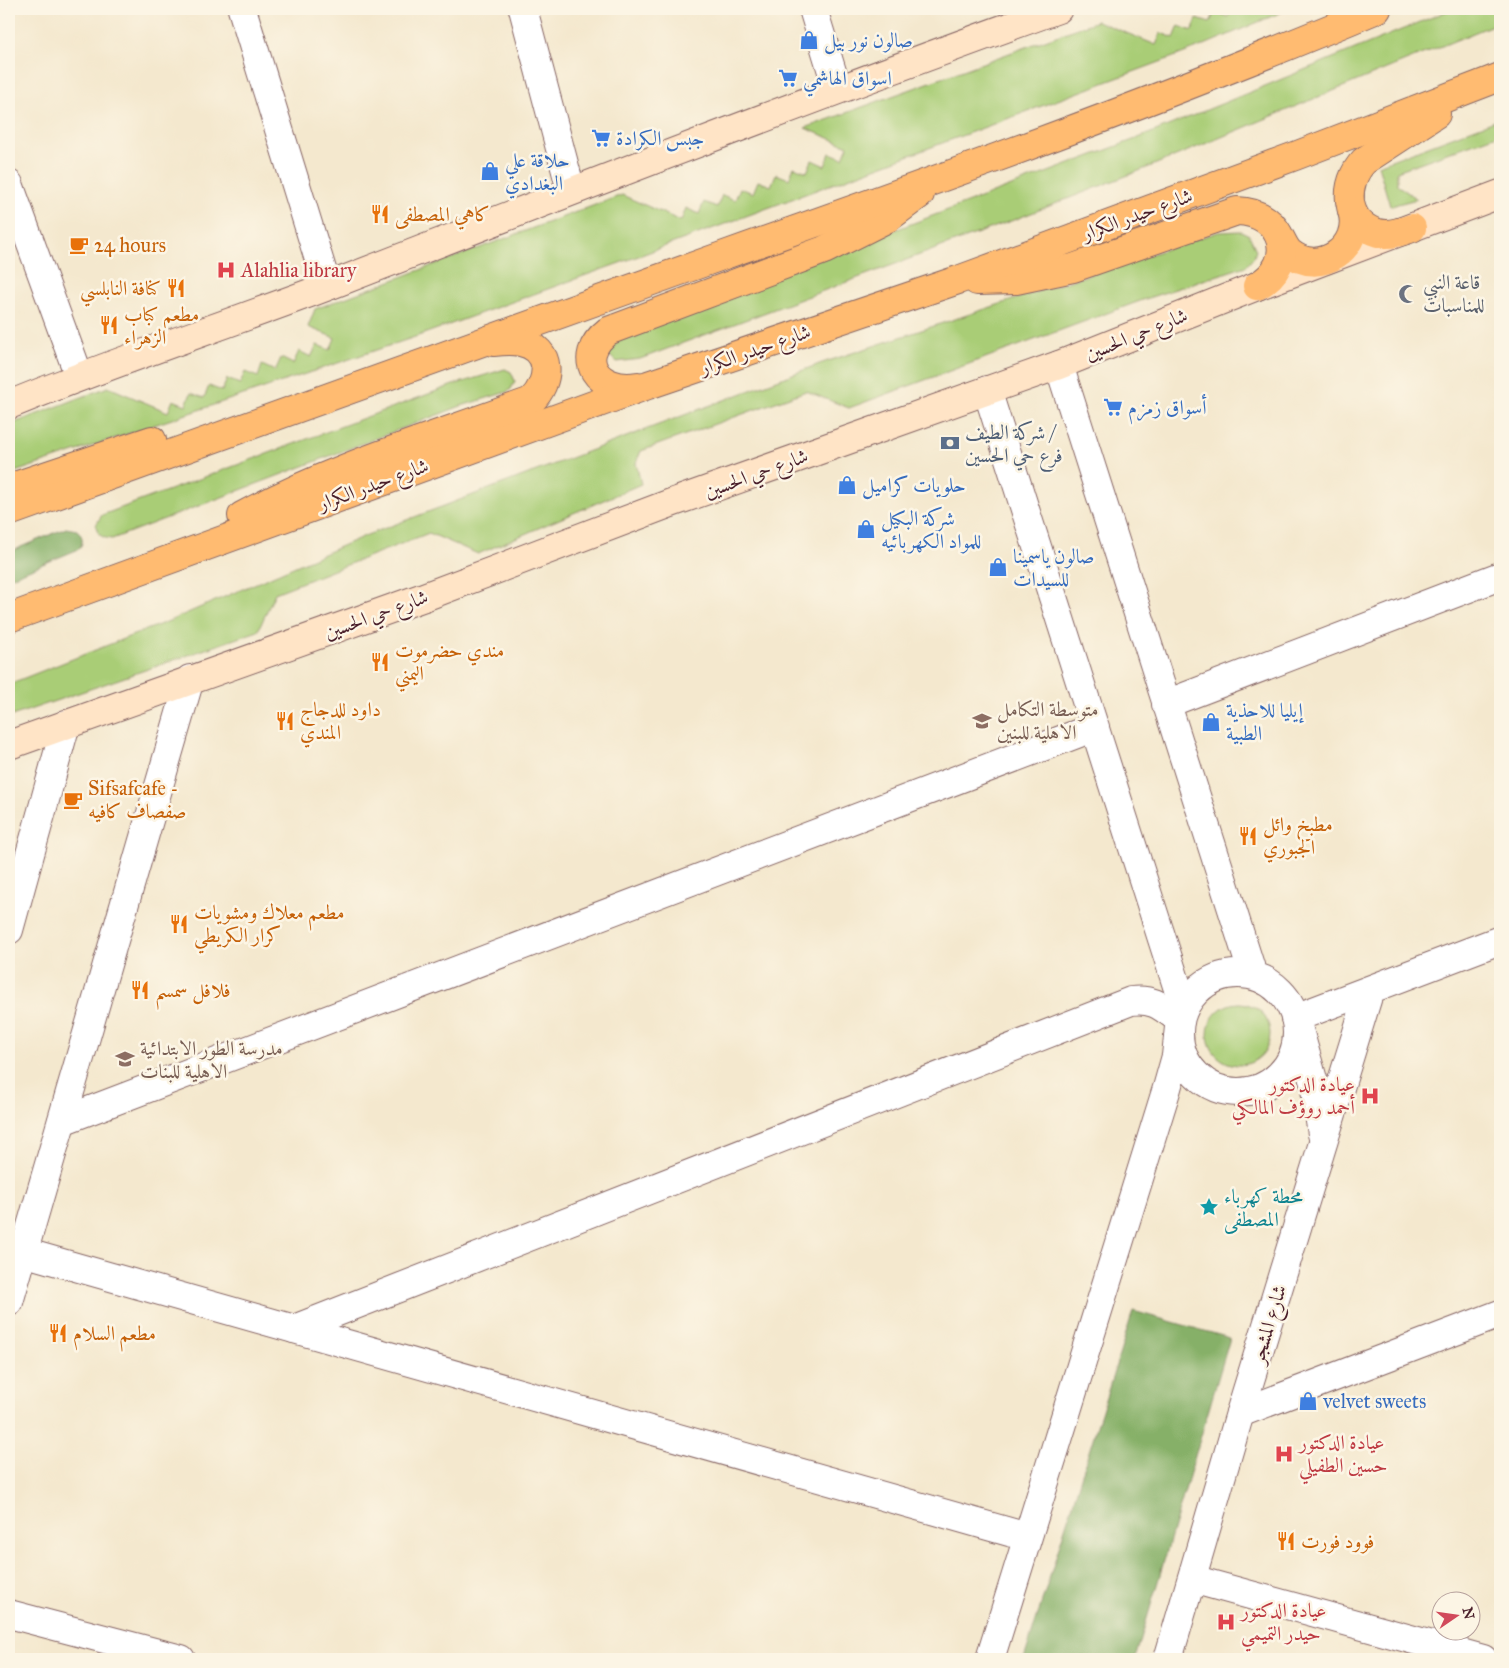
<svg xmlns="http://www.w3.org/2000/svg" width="1509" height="1668" viewBox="0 0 1509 1668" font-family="'IM FELL Great Primer',Amiri,serif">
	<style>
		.green { fill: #a9cd76; stroke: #7a7650 }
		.forest { fill: #86b067; stroke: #686849 }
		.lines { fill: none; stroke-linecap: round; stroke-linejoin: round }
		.minor-casing { stroke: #866564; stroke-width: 30 }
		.tertiary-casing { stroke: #866564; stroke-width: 30 }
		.secondary-casing { stroke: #866564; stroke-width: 30 }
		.trunk-casing { stroke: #866564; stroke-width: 30 }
		.minor { stroke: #fff; stroke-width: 28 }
		.tertiary { stroke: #fff; stroke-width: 28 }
		.secondary { stroke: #ffe4c6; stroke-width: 28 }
		.trunk { stroke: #ffbb71; stroke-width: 28 }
		.labels { text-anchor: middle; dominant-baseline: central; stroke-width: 5; stroke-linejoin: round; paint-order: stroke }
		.shop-label { font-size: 20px; fill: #366cbe; stroke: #fcf5e5; text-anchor: start }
		.food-label { font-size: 20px; fill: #c56008; stroke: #fcf5e5; text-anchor: start }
		.street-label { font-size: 20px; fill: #4a1f2b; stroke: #fcf5e5 }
		.health-label { font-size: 20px; fill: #be3a42; stroke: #fcf5e5; text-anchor: start }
		.worship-label { font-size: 20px; fill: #5b616d; stroke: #fcf5e5; text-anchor: start }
		.service-label { font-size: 20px; fill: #4e5e75; stroke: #fcf5e5; text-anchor: start }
		.education-label { font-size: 20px; fill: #785e54; stroke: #fcf5e5; text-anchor: start }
		.culture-label { font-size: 20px; fill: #0d838f; stroke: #fcf5e5; text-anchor: start }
	</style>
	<rect width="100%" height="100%" fill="#fcf5e5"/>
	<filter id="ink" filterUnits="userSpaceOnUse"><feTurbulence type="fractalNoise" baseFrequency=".02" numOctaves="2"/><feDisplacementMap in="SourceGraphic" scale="10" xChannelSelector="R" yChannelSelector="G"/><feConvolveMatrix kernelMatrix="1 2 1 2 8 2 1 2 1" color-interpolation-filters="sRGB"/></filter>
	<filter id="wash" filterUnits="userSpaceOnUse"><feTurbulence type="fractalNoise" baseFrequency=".0096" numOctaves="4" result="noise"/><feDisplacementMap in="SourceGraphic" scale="20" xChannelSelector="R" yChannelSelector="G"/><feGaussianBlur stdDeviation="1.12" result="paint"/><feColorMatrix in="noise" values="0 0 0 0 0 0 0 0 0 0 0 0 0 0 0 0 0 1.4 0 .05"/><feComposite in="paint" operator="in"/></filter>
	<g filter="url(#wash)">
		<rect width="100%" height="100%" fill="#f4e8ce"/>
		<g class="green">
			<path d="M1232 9H1289L1195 49 628 260 418 336 9 474V425L108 387 168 412 173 400 186 405 191 393 204 398 209 386 222 391 227 379 240 384 245 372 258 377 262 365 275 371 281 358 293 364 299 351 311 357 317 345 330 350 335 338 308 327 315 309 622 195 681 221 686 208 699 214 704 202 717 207 722 195 735 200 740 188 753 193 758 181 771 186 776 174 789 179 794 167 807 172 812 160 825 166 830 153 843 158 848 146 805 128 1097 21 1156 45 1161 33 1174 38 1179 26 1192 31 1197 19 1210 23 1215 11 1228 17Z"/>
			<path d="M1452 9H1500V22L1149 167 1011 221 640 359 616 362 609 355 608 347 612 341 813 261 1141 137Z"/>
			<path d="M1500 119V134L1397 171V185L1417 199 1390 206 1378 165Z"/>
			<path d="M1241 231 1249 235 1256 250 1254 257 1246 266 1151 297 849 408 806 391 641 451 636 463 641 484 478 554 429 533 275 593 258 631 9 717V684L169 621 367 535 822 363 1218 232Z"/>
			<path d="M505 369 511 372 515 381 511 389 507 392 461 406 112 539C102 538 97 535 96 525L102 515 453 385Z"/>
			<circle cx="1239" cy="1034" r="31"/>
		</g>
		<g class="forest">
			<path d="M66 528 77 530C83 536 84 542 79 549L9 578V552Z"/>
			<path d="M1133 1311 1230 1338 1135 1659H1024Z"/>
		</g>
	</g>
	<g filter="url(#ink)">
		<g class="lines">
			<g class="minor-casing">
				<g id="minor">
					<path d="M242 9 327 286"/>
					<path d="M523 9 571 190"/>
					<path d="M9 184 79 376"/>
					<path d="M1059 365 1253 975"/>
					<path d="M987 390 1184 1008"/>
					<path d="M1166 704 1500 576"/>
					<path d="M9 930 66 724"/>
					<circle cx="1238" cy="1033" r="59"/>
					<path d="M1295 1018 1500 940"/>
					<path d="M1299 1030 1314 1083 1322 1134"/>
					<path d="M62 1121 1095 727"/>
					<path d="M23 1252 1027 1537"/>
					<path d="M9 1302 190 679"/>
					<path d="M294 1329 1131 1001C1154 998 1162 1007 1180 1020"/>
					<path d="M1240 1413 1500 1314"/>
					<path d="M1192 1579 1483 1659"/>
					<path d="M9 1614 181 1659"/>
					<path d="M990 1659 1167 1088 1176 1056 1179 1027"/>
					<path d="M1168 1659 1240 1413 1370 990"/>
				</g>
			</g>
			<g class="tertiary-casing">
				<path id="tertiary" d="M813 9 837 88"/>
			</g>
			<g class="secondary-casing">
				<g id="secondary">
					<path d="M9 405C115 361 224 326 331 285 572 191 814 97 1058 9"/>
					<path d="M9 745 424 597 671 503 1059 365 1257 286 1500 194"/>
				</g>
			</g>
			<g class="trunk-casing">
				<g id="trunk">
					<path d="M1412 228C1401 232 1389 236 1378 233 1343 223 1343 183 1364 161L1436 114"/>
					<path d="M1277 232C1281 238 1284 247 1289 252 1319 278 1363 247 1352 211"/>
					<path d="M977 281 1016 280 1073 268 1237 211C1284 212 1299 263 1257 286"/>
					<path d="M638 386C598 393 573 358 608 331L824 250 888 218 920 194"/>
					<path d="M9 488 152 440"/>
					<path d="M9 512C245 425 482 341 719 257 940 179 1161 100 1377 9"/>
					<path d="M242 516C333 466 434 437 531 401 551 382 553 349 521 342 512 340 502 341 493 342"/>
					<path d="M9 618 648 385 958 280 1295 156 1500 77"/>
				</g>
			</g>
			<use href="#minor" class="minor"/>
			<use href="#tertiary" class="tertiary"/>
			<use href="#secondary" class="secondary"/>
			<use href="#trunk" class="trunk"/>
		</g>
	</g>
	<defs>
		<g id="shop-bare" transform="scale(1.5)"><path d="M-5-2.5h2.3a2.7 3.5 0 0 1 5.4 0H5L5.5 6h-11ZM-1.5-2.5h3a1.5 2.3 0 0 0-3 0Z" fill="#3f7fe0" stroke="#fcf5e5" stroke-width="2.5" paint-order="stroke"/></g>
		<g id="supermarket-bare" transform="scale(1.5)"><path d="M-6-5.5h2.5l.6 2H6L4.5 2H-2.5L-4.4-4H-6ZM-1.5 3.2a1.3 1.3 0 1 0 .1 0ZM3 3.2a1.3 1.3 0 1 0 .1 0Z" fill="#3f7fe0" stroke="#fcf5e5" stroke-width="2.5" paint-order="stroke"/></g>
		<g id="restaurant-bare" transform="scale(1.5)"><path d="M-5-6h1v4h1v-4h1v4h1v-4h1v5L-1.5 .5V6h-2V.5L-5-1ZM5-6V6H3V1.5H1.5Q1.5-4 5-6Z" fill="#e8710a" stroke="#fcf5e5" stroke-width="2.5" paint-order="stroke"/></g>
		<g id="cafe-bare" transform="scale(1.5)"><path d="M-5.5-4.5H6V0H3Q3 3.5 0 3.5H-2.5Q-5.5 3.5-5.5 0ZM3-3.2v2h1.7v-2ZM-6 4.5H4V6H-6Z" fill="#e8710a" stroke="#fcf5e5" stroke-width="2.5" paint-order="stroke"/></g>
		<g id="hospital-bare" transform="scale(1.5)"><path d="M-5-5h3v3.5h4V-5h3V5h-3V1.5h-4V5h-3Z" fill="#e0444e" stroke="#fcf5e5" stroke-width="2.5" paint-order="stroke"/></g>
		<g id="mosque-bare" transform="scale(1.5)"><path d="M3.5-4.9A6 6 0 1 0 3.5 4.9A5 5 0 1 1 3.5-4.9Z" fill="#6b7280" stroke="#fcf5e5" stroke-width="2.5" paint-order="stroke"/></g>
		<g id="bank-bare" transform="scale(1.5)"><path d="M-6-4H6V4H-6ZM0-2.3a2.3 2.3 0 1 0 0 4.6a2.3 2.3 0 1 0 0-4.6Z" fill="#5c6f8a" stroke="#fcf5e5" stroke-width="2.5" paint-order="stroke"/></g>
		<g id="school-bare" transform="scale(1.5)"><path d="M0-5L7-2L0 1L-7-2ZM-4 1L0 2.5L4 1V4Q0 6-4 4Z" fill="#8d6e63" stroke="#fcf5e5" stroke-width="2.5" paint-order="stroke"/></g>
		<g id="sight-bare" transform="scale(1.5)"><path d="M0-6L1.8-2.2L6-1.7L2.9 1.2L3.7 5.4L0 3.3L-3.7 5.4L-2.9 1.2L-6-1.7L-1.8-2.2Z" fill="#0f9aa8" stroke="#fcf5e5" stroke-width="2.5" paint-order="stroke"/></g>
	</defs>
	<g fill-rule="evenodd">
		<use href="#shop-bare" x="809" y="40"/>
		<use href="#supermarket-bare" x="788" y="78"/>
		<use href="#supermarket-bare" x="601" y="138"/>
		<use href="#shop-bare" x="490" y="171"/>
		<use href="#restaurant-bare" x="380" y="214"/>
		<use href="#cafe-bare" x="79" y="245"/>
		<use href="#hospital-bare" x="226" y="270"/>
		<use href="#restaurant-bare" x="176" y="288"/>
		<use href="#mosque-bare" x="1408" y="294"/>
		<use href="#restaurant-bare" x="109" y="325"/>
		<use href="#supermarket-bare" x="1113" y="407"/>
		<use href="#bank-bare" x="950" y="443"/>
		<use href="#shop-bare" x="847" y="485"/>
		<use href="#shop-bare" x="866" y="529"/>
		<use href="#shop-bare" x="998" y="567"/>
		<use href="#restaurant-bare" x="380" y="662"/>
		<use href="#restaurant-bare" x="285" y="721"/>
		<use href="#school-bare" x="982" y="721"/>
		<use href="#shop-bare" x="1211" y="722"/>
		<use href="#cafe-bare" x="73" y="800"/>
		<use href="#restaurant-bare" x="1248" y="836"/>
		<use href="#restaurant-bare" x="179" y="924"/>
		<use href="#restaurant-bare" x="140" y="990"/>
		<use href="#school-bare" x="125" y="1059"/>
		<use href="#hospital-bare" x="1370" y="1096"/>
		<use href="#sight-bare" x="1209" y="1207"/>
		<use href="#restaurant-bare" x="58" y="1333"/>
		<use href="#shop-bare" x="1308" y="1401"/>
		<use href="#hospital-bare" x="1284" y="1454"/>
		<use href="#restaurant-bare" x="1286" y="1541"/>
		<use href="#hospital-bare" x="1226" y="1622"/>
	</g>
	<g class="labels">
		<g class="shop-label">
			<text x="824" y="40">صالون نور بيل</text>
			<text x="803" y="78">اسواق الهاشمي</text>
			<text x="616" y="138">جبس الكرادة</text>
			<text x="505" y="160">حلاقة علي<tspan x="505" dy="23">البغدادي</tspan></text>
			<text x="1128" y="407">أسواق زمزم</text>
			<text x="862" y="485">حلويات كراميل</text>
			<text x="881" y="518">شركة البكيل<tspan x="881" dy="23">للمواد الكهربائيه</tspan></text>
			<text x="1013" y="556">صالون ياسمينا<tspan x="1013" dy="23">للسيدات</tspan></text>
			<text x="1226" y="710">إيليا للاحذية<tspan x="1226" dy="23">الطبية</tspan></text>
			<text x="1323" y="1401">velvet sweets</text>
		</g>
		<g class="food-label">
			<text x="395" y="214">كاهي المصطفى</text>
			<text x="94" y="245">24 hours</text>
			<text x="161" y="288" text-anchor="end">كنافة النابلسي</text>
			<text x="124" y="314">مطعم كباب<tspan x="124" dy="23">الزهراء</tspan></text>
			<text x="395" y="650">مندي حضرموت<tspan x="395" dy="23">اليمني</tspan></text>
			<text x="300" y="709">داود للدجاج<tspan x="300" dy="23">المندي</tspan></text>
			<text x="88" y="788">Sifsafcafe -<tspan x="88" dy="23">صفصاف كافيه</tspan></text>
			<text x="1263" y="824">مطبخ وائل<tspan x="1263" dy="23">الجبوري</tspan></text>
			<text x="194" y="912">مطعم معلاك ومشويات<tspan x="194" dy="23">كرار الكريطي</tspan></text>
			<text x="155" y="990">فلافل سمسم</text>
			<text x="73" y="1333">مطعم السلام</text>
			<text x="1301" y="1541">فوود فورت</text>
		</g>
		<g class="street-label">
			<text transform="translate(1137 214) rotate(-20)">شارع حيدر الكرار</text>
			<text transform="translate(1136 334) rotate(-22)">شارع حي الحسين</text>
			<text transform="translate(755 349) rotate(-19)">شارع حيدر الكرار</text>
			<text transform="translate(756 473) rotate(-20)">شارع حي الحسين</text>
			<text transform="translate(373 484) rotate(-20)">شارع حيدر الكرار</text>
			<text transform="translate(376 614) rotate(-20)">شارع حي الحسين</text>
			<text transform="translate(1268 1324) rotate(-73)">شارع المشجر</text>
		</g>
		<g class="health-label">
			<text x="241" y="270">Alahlia library</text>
			<text x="1355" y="1084" text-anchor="end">عيادة الدكتور<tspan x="1355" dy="23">أحمد روؤف المالكي</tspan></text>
			<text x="1299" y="1442">عيادة الدكتور<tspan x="1299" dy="23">حسين الطفيلي</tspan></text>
			<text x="1241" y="1610">عيادة الدكتور<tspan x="1241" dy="23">حيدر التميمي</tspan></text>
		</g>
		<g class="worship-label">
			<text x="1423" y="282">قاعة النبي<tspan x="1423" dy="23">للمناسبات</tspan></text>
		</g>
		<g class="service-label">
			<text x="965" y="432">شركة الطيف /<tspan x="965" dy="23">فرع حي الحسين</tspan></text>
		</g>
		<g class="education-label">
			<text x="997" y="709">متوسطة التكامل<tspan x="997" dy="23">الاهلية للبنين</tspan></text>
			<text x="140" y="1048">مدرسة الطور الابتدائية<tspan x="140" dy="23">الاهلية للبنات</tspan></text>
		</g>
		<g class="culture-label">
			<text x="1224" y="1196">محطة كهرباء<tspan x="1224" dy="23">المصطفى</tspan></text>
		</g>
	</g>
	<rect width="1509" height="1668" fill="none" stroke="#fcf5e5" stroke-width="30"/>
	<g transform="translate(1456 1616) rotate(77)"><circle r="24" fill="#fcf5e5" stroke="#b59f9b"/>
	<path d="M0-4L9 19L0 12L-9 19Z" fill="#d1495b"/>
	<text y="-8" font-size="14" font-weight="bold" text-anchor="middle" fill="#4a1f2b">N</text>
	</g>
</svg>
